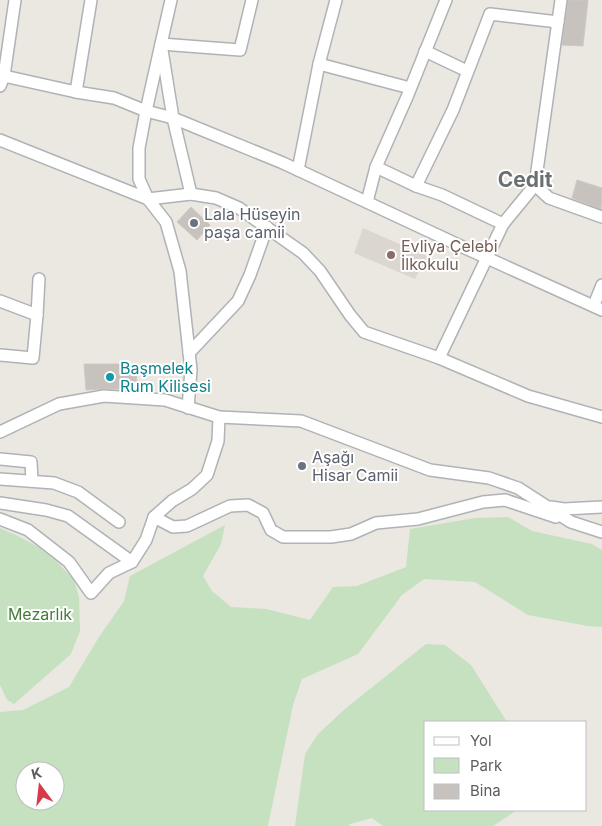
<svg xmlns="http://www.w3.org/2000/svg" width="602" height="826" viewBox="0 0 602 826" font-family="Inter,sans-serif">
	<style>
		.education { fill: #dbd7cf }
		.green { fill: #c5e1c0; fill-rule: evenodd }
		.building { fill: #c7c2be; stroke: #cfc8c0 }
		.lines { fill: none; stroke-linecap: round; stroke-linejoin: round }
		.minor-casing { stroke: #afb3b6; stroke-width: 14 }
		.minor { stroke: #fff; stroke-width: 11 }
		.worship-dot { fill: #6b7280; stroke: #fff; stroke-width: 2 }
		.education-dot { fill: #8d6e63; stroke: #fff; stroke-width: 2 }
		.culture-dot { fill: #0f9aa8; stroke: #fff; stroke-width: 2 }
		.labels { text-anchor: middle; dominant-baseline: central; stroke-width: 4; stroke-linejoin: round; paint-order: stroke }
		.worship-label { font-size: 16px; fill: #5b616d; stroke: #fff; text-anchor: start }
		.education-label { font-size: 16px; fill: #785e54; stroke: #fff; text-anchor: start }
		.culture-label { font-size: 16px; fill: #0d838f; stroke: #fff; text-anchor: start }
		.park-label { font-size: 16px; fill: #447d3c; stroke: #fff }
		.district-label { font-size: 21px; font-weight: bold; fill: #6b7072; stroke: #fff }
	</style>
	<rect width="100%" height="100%" fill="#ebe7e1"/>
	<path class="education" d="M363 228 429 257 426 267H421L415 279 354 253Z"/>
	<g class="green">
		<path d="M508 517 532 531 592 544 602 550V627L588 626 528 615 475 582 424 579 402 595 358 654 302 679 293 705 268 826H0V712L23 710 69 687 99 637 124 601 130 576 225 525 221 544 203 576 212 591 231 607 266 609 310 620 333 587 357 586 406 567 410 529 475 518ZM25 771H55V801H25Z"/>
		<path d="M0 528 18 536 38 547 57 562 74 580 79 597 80 631 71 654 14 704 7 700 0 685Z"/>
		<path d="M426 644 445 645 471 665 507 722H426V810H517L493 826H383L372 818 350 824 349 826H295L305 754 318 734 345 709Z"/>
	</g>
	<g class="building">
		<path d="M568 0H588L583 46 562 45Z"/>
		<path d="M577 180 602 188 601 209 572 198Z"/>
		<path d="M191 207 210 225 197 240 177 222Z"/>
		<path d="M84 364H136L137 389H104L86 390Z"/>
	</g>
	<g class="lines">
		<g class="minor-casing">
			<g id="minor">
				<path d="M171 0 161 44 173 118 191 194"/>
				<path d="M252 0 240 50 161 44 146 111 139 148V179L148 199 191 194 216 198 239 208 303 253 320 271 350 315 364 332 439 358 528 396 602 417"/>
				<path d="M425 51 467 71"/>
				<path d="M319 64 410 88"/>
				<path d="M0 75 76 92 114 98 146 111 173 118 283 163 465 248 602 310"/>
				<path d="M0 86 4 76 15 0"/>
				<path d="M76 92 91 0"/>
				<path d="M0 140 148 199 166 222 180 271 191 370 188 408"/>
				<path d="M376 167 416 186 442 195 503 224"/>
				<path d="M298 170 319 64 336 0"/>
				<path d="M535 185 549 198 602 217"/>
				<path d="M416 186 453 110 490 14 558 22"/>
				<path d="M367 202 376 167 407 97 446 0"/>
				<path d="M0 301 37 315"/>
				<path d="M594 305 602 285"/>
				<path d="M189 353 238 301 250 275 267 227"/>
				<path d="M0 355 33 358 37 315 39 279"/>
				<path d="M439 358 503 224 535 185 561 0"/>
				<path d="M0 432 59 404 104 396 165 400 219 417 301 421 430 470 489 478 518 488 571 522 602 532"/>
				<path d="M0 459 31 462 32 481"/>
				<path d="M0 479 54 483 78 492 119 522"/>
				<path d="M0 503 46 510 68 516 132 562"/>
				<path d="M551 507 564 509 602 507"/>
				<path d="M154 517 173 527 187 526 230 506 248 505 263 513 271 530 283 537H331L351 534 376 523 418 519 483 502 505 500 556 517"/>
				<path d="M0 519 28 530 69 562 91 593 109 573 132 562 146 540 154 517 172 501 192 489 207 475 218 441 219 417"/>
			</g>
		</g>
		<use href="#minor" class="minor"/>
	</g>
	<g class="worship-dot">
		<circle cx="194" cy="223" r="5"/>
		<circle cx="302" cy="466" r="5"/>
	</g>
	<circle class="education-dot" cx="391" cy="255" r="5"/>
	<circle class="culture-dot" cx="110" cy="377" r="5"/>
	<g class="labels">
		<g class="worship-label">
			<text x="204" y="214">Lala Hüseyin<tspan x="204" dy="18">paşa camii</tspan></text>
			<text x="312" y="457">Aşağı<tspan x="312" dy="18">Hisar Camii</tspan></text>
		</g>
		<g class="education-label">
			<text x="401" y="246">Evliya Çelebi<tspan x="401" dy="18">İlkokulu</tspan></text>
		</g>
		<g class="culture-label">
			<text x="120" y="368">Başmelek<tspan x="120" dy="18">Rum Kilisesi</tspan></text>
		</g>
		<g class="park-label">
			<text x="40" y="614">Mezarlık</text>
		</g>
		<g class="district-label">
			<text x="525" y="179">Cedit</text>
		</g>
	</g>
	<rect x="424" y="721" width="162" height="90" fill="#ffffff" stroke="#bdbfc0"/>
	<rect x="434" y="737" width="25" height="8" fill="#ffffff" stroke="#bdbfc0"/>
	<text x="470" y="746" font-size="15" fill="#5a5e61">Yol</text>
	<rect x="434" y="758" width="25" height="15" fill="#c5e1c0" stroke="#bdbfc0"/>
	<text x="470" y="771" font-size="15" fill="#5a5e61">Park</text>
	<rect x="434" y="784" width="25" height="15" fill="#c7c2be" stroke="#bdbfc0"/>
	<text x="470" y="796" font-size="15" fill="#5a5e61">Bina</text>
	<g transform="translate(40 786) rotate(345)"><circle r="24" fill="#ffffff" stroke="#bdbfc0"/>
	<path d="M0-4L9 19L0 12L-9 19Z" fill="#d73b49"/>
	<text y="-8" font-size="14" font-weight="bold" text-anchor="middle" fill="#5a5e61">K</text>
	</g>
</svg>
